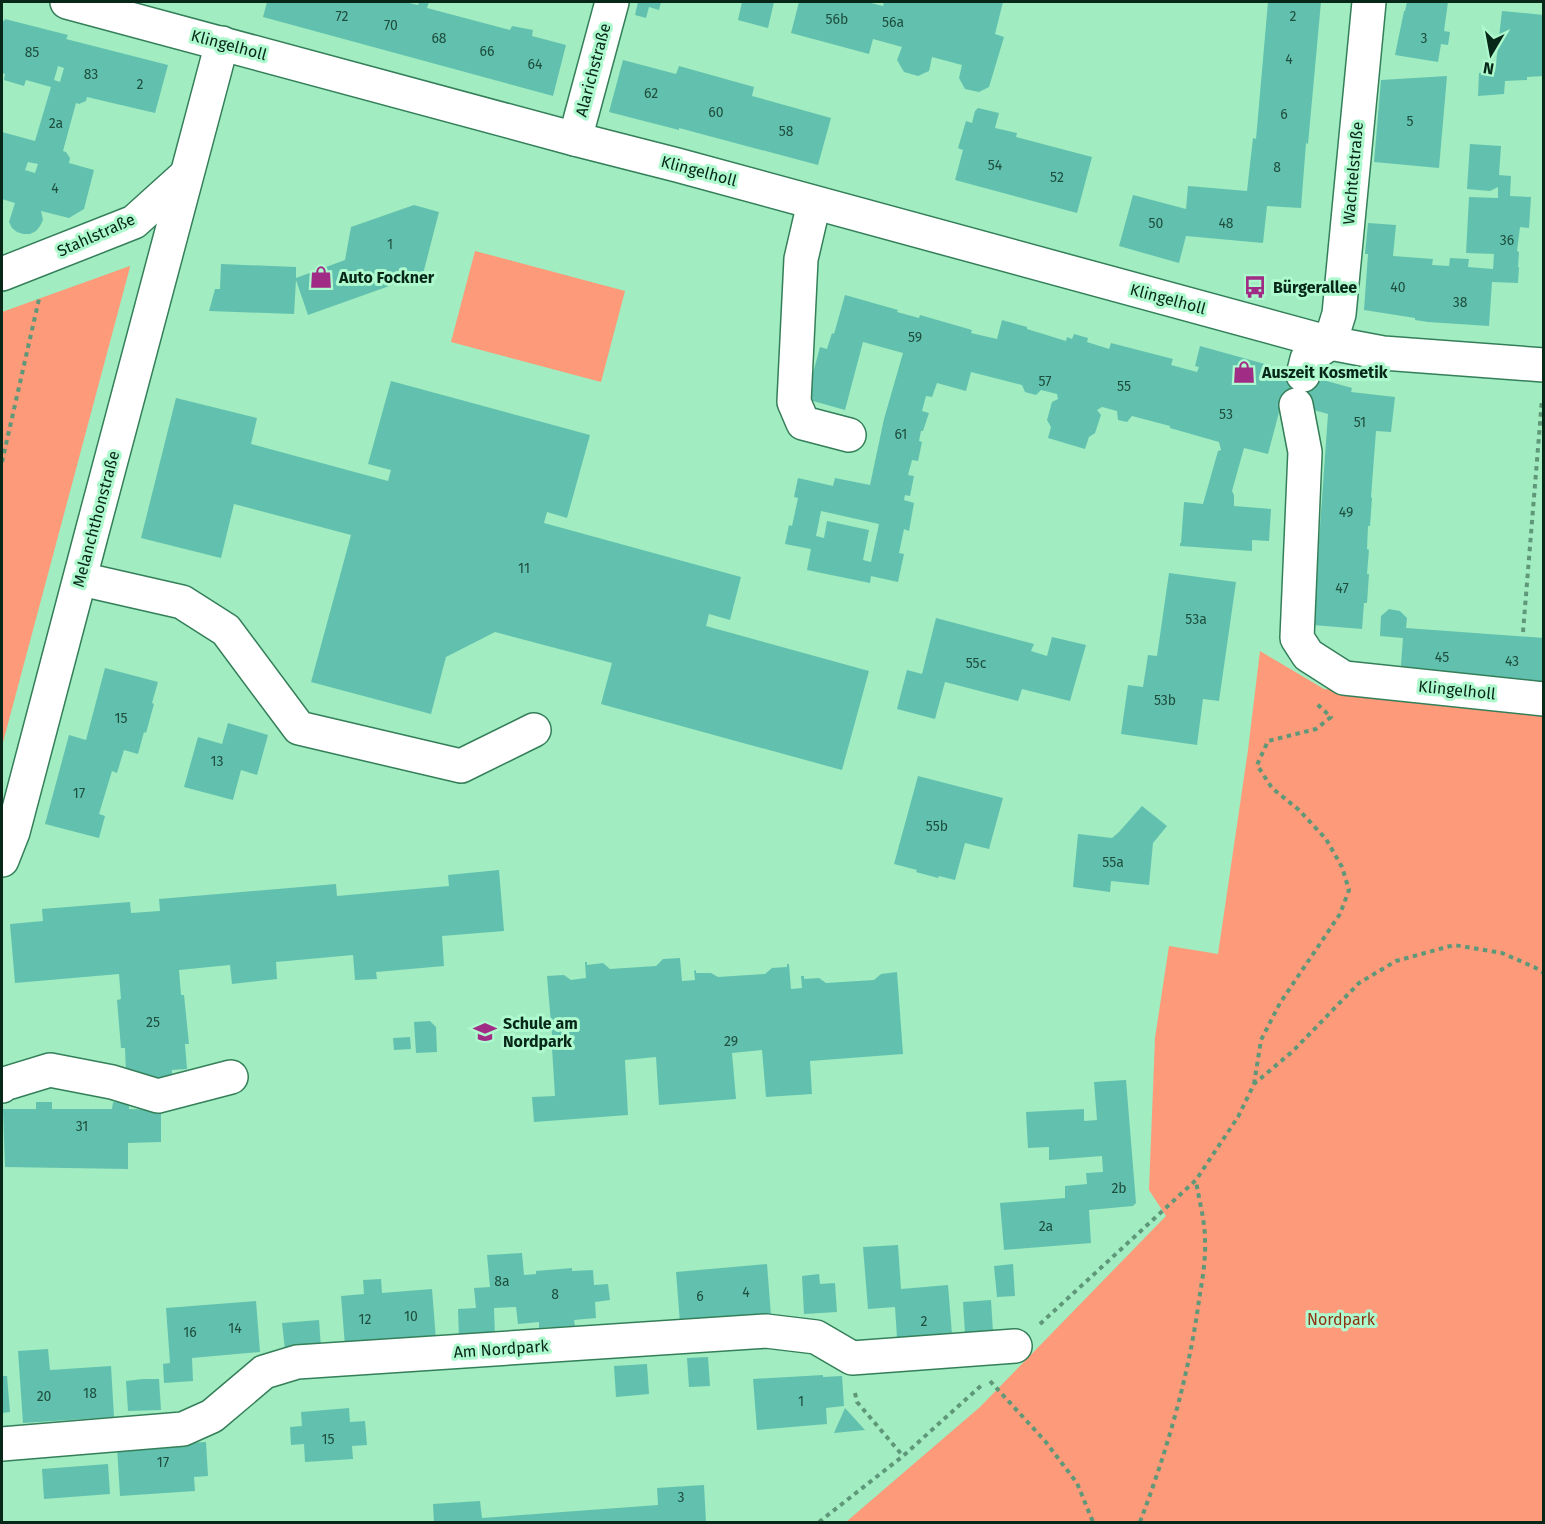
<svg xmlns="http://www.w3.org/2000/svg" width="1545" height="1524" viewBox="0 0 1545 1524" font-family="'Fira Sans',sans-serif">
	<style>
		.green { fill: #fd9a79 }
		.building { fill: #62c1ae; fill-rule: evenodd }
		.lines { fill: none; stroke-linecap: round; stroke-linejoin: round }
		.minor-casing { stroke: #347f59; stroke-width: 36 }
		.path { stroke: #5f9879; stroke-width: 4; stroke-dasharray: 4.5 4.5; stroke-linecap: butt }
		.minor { stroke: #fff; stroke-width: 33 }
		.labels { text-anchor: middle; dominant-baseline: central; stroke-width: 6; stroke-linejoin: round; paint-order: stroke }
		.number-label { font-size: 14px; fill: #1e4e3e }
		.street-label { font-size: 16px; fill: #072718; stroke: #aef9ce }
		.poi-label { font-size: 16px; font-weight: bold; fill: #072718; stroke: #aef9ce; text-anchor: start }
		.park-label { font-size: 16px; fill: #8c3313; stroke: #aef9ce }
	</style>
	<rect width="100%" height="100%" fill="#a1ecc1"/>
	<g class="green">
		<path d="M475 251 625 291 601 382 451 342Z"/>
		<path d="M130 266V267L2 746V312Z"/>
		<path d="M1260 651 1324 689 1543 707V1522H846L980 1407 1166 1216 1149 1190 1155 1038 1169 946 1218 954 1248 750Z"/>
	</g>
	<g class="building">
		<path d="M267 2H405L418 5 419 2H429L427 8 510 30 512 26 533 30 532 36 566 45 553 96 263 17Z"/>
		<path d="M638 2H661L659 10 649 7 646 18 635 15Z"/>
		<path d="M742 2H774L768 28 738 20Z"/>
		<path d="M799 2H867L883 6 884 2H1003L995 34 1004 37 989 87 979 92 965 89 959 78 962 65 932 57 929 71 918 76 904 72 897 60 902 47 873 39 869 54 791 33Z"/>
		<path d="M1268 2H1321L1308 144 1306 143 1301 208 1267 206 1263 243 1186 236 1179 263 1119 246 1133 195 1186 209 1188 186 1247 191 1253 138 1256 139Z"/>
		<path d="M1407 2H1448L1444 31 1450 32 1448 45 1441 44 1438 62 1395 55 1404 11H1405Z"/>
		<path d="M1502 11 1544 15V76L1527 77V80L1505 81 1504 94 1478 96 1479 73 1495 72Z"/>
		<path d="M5 19 68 35 66 39 168 65 155 113 87 97 86 101 79 104 76 103 63 151 66 152 70 158 69 163 94 170 84 209 69 218 41 211 43 220 40 226 36 231 30 234H23L17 232 12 228 9 222 15 203 2 199V132L35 141 51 87 26 80 24 86 4 80 5 74 2 73V21H4ZM58 66 64 68 60 82 54 80ZM28 162 38 164 35 173 25 170Z"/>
		<path d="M623 60 676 74 679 66 754 87 752 96 831 118 818 165 679 128V130L609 112Z"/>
		<path d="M1447 76 1439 168 1374 162 1381 80Z"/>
		<path d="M978 108 999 113 995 128 1017 133 1016 137 1092 157 1077 213 955 180 963 150 958 148 966 121 972 123 975 111Z"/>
		<path d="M1470 144 1501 146 1499 175 1511 176 1510 196 1531 197 1529 228 1520 227 1517 251 1519 252 1518 267H1519L1518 283 1492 282 1489 326 1428 322 1415 320V318L1364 310 1368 254H1365L1368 223 1396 225 1393 256 1433 259 1432 265 1449 266 1450 258 1469 259 1468 267 1493 269 1494 254 1466 253 1469 197 1498 198V187L1490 191 1467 189Z"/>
		<path d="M414 205 439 212 423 274 308 315 296 280 294 314 209 311 215 289H220L221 264 296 267V278L345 260 351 227Z"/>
		<path d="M845 295 898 310 897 312 919 318 920 315 972 330 971 333 997 339 1002 320 1027 327V329L1066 341 1067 337 1072 339 1074 334 1088 338 1087 342 1109 349 1111 343 1173 359 1171 365 1197 372 1199 367 1195 366 1200 346 1352 388 1351 392 1395 397 1391 432 1376 431 1371 497 1372 498 1370 526H1368L1367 549 1369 550 1367 574H1369L1367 603H1364L1362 629 1313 625 1328 414 1282 401 1268 454 1244 448 1232 491 1234 495V506L1271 509 1269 541 1252 540V551L1180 546V543H1181L1184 502 1203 504 1218 451 1221 450 1219 442 1170 428V426L1132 416 1127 422 1118 420 1117 411 1102 407 1097 410 1101 415 1095 433 1089 437 1085 449 1048 438 1051 427 1047 420 1052 402 1058 399 1057 394 1041 390 1036 395 1025 392 1022 385 971 372 966 391 937 383 932 397 926 396 922 411 929 413 923 431H921L919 441 922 442 918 461 912 460 908 475 914 476 910 496 905 495 904 500 914 503 909 531 904 529 899 553 904 554 898 582 871 576 870 583 807 570 811 549 785 544 789 525 792 526 798 498 794 497 798 478 833 486 835 478 870 485 884 419 903 353 863 342 845 410 806 399 820 347 827 349 832 333 834 334ZM821 511 879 524 871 562 863 560 869 530 827 521 824 538 816 536Z"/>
		<path d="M391 381 590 435 567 518 547 512 544 523 741 577 730 620 709 614 706 626 869 671 842 770 601 704 612 663 495 632 446 657 431 714 311 682 351 535 234 504 221 558 141 538 176 398 257 418 251 444 388 481 391 470 368 464Z"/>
		<path d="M1169 573 1236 582 1219 701 1203 699 1197 745 1121 734 1128 685 1143 687 1148 655 1157 656Z"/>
		<path d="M1389 609 1400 611 1407 618 1406 628 1544 638V688L1400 677 1403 638 1380 636 1381 616Z"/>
		<path d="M936 618 1034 644 1031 651 1047 656 1052 637 1086 645 1070 701 1022 689 1018 701 945 682 935 719 897 709 907 670 922 674Z"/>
		<path d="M105 668 158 682 152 703 154 704 146 733 144 732 138 754 124 750 117 773 112 771 99 814 105 816 99 838 45 824 69 735 86 740Z"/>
		<path d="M228 723 268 735 257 775 241 770 233 800 184 787 198 737 222 744Z"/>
		<path d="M918 776 1003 798 989 849 965 843 955 880 939 876 938 878 916 872 917 870 894 864Z"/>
		<path d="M1142 806 1167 826 1153 843 1149 885 1111 881 1110 892 1073 887 1078 834 1112 838 1119 832Z"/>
		<path d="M499 870 504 931 442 936 444 966 376 972 377 979 355 980 353 955 276 962 277 979 232 984 230 965 179 970 181 995H184L189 1044H185L187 1069 172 1070V1077L164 1081 142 1079V1072L126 1073 125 1048H121L117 1000 121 999 119 974 15 983 10 924 43 921 42 909 130 902 131 913 160 911 159 899 336 884 337 896 449 886 448 875Z"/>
		<path d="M680 958 682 981 695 980 694 971 696 970V973H711L718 977 765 974 772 968 787 967V964H789L791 989 802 988 801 976H804V979L819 978 826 983 874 980 881 974 897 972 903 1054 810 1061 812 1094 766 1097 762 1050 732 1053 736 1099 659 1105 656 1057 625 1060 628 1115 534 1122 532 1097 555 1096 552 1048 560 1047 559 1035H552L547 976 564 975 571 980 586 978 585 962H587V965L603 963 610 969 656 966 663 959Z"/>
		<path d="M430 1021 436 1027 437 1052 416 1053 414 1022Z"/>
		<path d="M410 1037 411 1049 394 1050 393 1038Z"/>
		<path d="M1126 1080 1136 1203 1133 1206 1089 1210 1091 1243 1004 1250 1000 1203 1065 1198V1186L1087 1184 1086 1173 1103 1172 1102 1156 1049 1160V1147L1028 1148 1026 1112 1084 1109V1121L1097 1120 1094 1082Z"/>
		<path d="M36 1102H52V1109H112L113 1102 129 1103V1109L161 1110V1142L128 1143V1169L5 1167 3 1109H36Z"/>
		<path d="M898 1245 901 1289 948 1285 952 1334 897 1338 895 1307 868 1309 863 1247Z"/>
		<path d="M522 1253 524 1275 536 1274V1271L572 1268V1271L593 1270 594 1285 608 1284 610 1300 595 1302 596 1318 574 1320 575 1326 539 1328V1322L518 1324 516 1307 494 1308 495 1336 459 1339 458 1309 476 1308 474 1288 490 1287 487 1255Z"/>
		<path d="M767 1264 771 1316 680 1323 676 1272Z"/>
		<path d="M1013 1264 1015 1296 997 1297 994 1266Z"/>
		<path d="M819 1274 820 1284 835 1283 837 1312 804 1314 802 1276Z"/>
		<path d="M381 1279 382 1293 432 1289 436 1340 345 1346 341 1296 364 1294 363 1280Z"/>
		<path d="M991 1300 993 1332 965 1334 963 1302Z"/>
		<path d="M256 1301 260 1352 192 1358 193 1381 164 1383 163 1364 170 1363 166 1308Z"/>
		<path d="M319 1320 321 1348 285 1350 282 1323Z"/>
		<path d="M48 1349 50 1370 111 1366 114 1417 23 1423 18 1351Z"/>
		<path d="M708 1357 710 1386 689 1387 687 1358Z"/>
		<path d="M647 1364 649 1394 616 1397 614 1366Z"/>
		<path d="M823 1375V1377L842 1376 844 1406 826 1408 827 1424 757 1430 753 1379Z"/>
		<path d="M2 1376H7L10 1412 2 1413Z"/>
		<path d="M143 1379H159L161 1410 128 1411 126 1381Z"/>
		<path d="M349 1408 350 1422 365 1421 367 1445 352 1446 353 1459 305 1462 304 1444 291 1445 290 1427 302 1426 301 1412Z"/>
		<path d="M845 1408 865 1430 834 1433Z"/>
		<path d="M206 1442 208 1476 194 1477 195 1491 120 1496 117 1447Z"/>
		<path d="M108 1464 110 1494 44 1499 42 1469Z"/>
		<path d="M704 1485 706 1522H434L433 1504 480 1501 482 1518 658 1505 657 1488Z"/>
	</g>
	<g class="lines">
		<g class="minor-casing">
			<g id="minor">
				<path d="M67 2 575 139 677 165 1330 343 1383 353 1544 365"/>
				<path d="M575 139 612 2"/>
				<path d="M814 203 801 259 794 402 803 423 849 435"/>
				<path d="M2 274 134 222 185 176"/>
				<path d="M1330 343 1339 314 1369 2"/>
				<path d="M1303 375 1307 359 1330 343"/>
				<path d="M1296 405 1305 452 1297 638 1308 655 1344 678 1544 699"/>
				<path d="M81 579 182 602 226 630 299 728 461 766 534 730"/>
				<path d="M2 860 13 832C83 569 150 306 222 43"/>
				<path d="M2 1086 4 1084 50 1070 112 1082 158 1096 231 1077"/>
				<path d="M2 1444 183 1429 212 1416 264 1372 297 1362 766 1331 816 1337 852 1358 1015 1346"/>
			</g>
		</g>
		<g class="path">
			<path d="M2 462 39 299 38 296"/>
			<path d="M1523 632 1542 399"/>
			<path d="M1254 1084 1261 1040 1280 1003 1340 914 1349 890 1342 867 1326 839 1299 810 1272 788 1257 765 1268 741 1316 729 1331 717 1317 704"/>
			<path d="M1040 1324 1196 1180 1238 1117 1254 1084 1293 1051 1359 983 1396 961 1454 945 1502 953 1534 967 1544 973"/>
			<path d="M990 1381 1045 1441 1077 1483 1093 1522"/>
			<path d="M855 1393 857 1402 903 1456"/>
			<path d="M819 1522 903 1456 984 1383"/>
			<path d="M1140 1522C1167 1451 1189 1375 1199 1300 1202 1281 1206 1260 1205 1240 1205 1221 1199 1200 1196 1181"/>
		</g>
		<use href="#minor" class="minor"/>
	</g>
	<defs>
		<g id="shop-bare" transform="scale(1.8)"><path d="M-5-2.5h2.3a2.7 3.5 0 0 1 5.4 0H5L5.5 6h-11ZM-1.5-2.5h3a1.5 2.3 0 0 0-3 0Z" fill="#a12c86" stroke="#aef9ce" stroke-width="2.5" paint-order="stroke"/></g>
		<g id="bus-bare" transform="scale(1.8)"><path d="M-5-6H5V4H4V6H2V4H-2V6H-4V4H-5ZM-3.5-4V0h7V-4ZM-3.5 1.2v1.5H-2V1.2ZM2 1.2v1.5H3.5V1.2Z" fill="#a12c86" stroke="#aef9ce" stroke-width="2.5" paint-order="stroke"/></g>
		<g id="school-bare" transform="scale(1.8)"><path d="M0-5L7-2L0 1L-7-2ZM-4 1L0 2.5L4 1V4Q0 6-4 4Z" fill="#a12c86" stroke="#aef9ce" stroke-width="2.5" paint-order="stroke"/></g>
	</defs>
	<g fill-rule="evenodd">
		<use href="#shop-bare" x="321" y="277"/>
		<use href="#bus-bare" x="1255" y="287"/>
		<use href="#shop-bare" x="1244" y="372"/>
		<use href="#school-bare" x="485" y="1032"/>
	</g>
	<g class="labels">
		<g class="number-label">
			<text x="342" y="16">72</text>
			<text x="1293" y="16">2</text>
			<text x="837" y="19">56b</text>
			<text x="893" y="22">56a</text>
			<text x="391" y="25">70</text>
			<text x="439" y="38">68</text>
			<text x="1424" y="38">3</text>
			<text x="487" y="51">66</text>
			<text x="32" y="52">85</text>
			<text x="1289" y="59">4</text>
			<text x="535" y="64">64</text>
			<text x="91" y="74">83</text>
			<text x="140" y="84">2</text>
			<text x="651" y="93">62</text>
			<text x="716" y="112">60</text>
			<text x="1284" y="114">6</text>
			<text x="1410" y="121">5</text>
			<text x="56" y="123">2a</text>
			<text x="786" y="131">58</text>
			<text x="995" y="165">54</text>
			<text x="1277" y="167">8</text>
			<text x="1057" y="177">52</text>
			<text x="55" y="188">4</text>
			<text x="1156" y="223">50</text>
			<text x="1226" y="223">48</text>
			<text x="1507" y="240">36</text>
			<text x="390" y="244">1</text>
			<text x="1398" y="287">40</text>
			<text x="1460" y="302">38</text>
			<text x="915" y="337">59</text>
			<text x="1045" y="381">57</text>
			<text x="1124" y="386">55</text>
			<text x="1226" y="414">53</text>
			<text x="1360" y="422">51</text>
			<text x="901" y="434">61</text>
			<text x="1346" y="512">49</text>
			<text x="524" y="568">11</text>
			<text x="1342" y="588">47</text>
			<text x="1196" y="619">53a</text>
			<text x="1442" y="657">45</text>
			<text x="1512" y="661">43</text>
			<text x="976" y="663">55c</text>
			<text x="1165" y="700">53b</text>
			<text x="121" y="718">15</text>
			<text x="217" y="761">13</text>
			<text x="79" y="793">17</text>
			<text x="937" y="826">55b</text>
			<text x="1113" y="862">55a</text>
			<text x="153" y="1022">25</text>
			<text x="731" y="1041">29</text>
			<text x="82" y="1126">31</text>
			<text x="1119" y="1188">2b</text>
			<text x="1046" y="1226">2a</text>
			<text x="502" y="1281">8a</text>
			<text x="746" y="1292">4</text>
			<text x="555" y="1294">8</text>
			<text x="700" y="1296">6</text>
			<text x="411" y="1316">10</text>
			<text x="365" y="1319">12</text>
			<text x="924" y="1321">2</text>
			<text x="235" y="1328">14</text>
			<text x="190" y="1332">16</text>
			<text x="90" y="1393">18</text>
			<text x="44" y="1396">20</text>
			<text x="801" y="1401">1</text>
			<text x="328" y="1439">15</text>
			<text x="163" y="1462">17</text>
			<text x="681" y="1497">3</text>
		</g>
		<g class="street-label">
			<text transform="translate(229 45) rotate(15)">Klingelholl</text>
			<text transform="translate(593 70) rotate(-75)">Alarichstraße</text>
			<text transform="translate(699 171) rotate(15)">Klingelholl</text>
			<text transform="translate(1353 173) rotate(-85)">Wachtelstraße</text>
			<text transform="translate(96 235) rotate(-24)">Stahlstraße</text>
			<text transform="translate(1168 299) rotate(15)">Klingelholl</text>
			<text transform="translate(96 519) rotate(-75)">Melanchthonstraße</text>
			<text transform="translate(1457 690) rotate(6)">Klingelholl</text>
			<text transform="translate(501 1349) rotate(-4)">Am Nordpark</text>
		</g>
		<g class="poi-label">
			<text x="339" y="277">Auto Fockner</text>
			<text x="1273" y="287">Bürgerallee</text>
			<text x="1262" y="372">Auszeit Kosmetik</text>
			<text x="503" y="1023">Schule am<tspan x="503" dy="18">Nordpark</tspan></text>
		</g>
		<g class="park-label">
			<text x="1341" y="1319">Nordpark</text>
		</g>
	</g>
	<rect width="1545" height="1524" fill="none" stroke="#072718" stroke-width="6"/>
	<g transform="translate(1491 54) rotate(190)" stroke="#aef9ce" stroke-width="4.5" paint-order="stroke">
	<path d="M0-4.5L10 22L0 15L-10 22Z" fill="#072718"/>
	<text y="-9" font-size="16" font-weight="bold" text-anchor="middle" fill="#072718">N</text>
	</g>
</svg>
